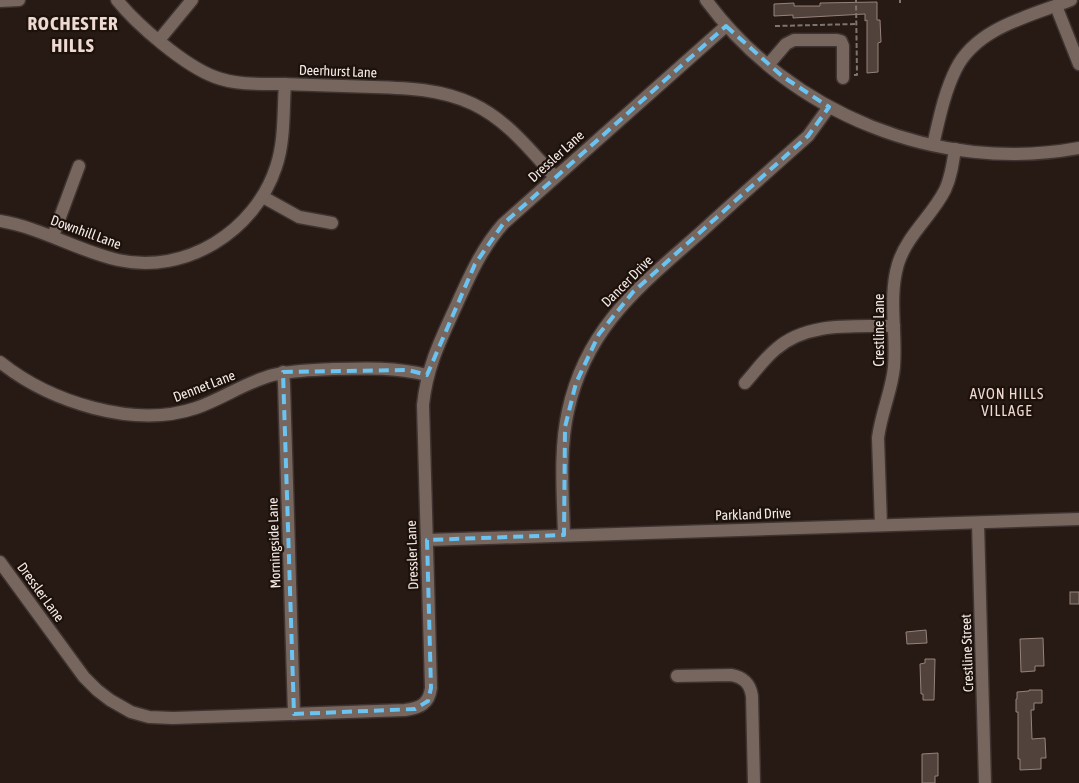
<svg xmlns="http://www.w3.org/2000/svg" width="1079" height="783" viewBox="0 0 1079 783" font-family="'Asap Condensed',sans-serif">
	<style>
		.building { fill: #51423b; stroke: #95837b }
		.lines { fill: none; stroke-linecap: round; stroke-linejoin: round }
		.minor-casing { stroke: #3e3330; stroke-width: 15 }
		.path { stroke: #80746f; stroke-width: 2; stroke-dasharray: 5 2.5; stroke-linecap: butt }
		.minor { stroke: #76665e; stroke-width: 12 }
		.marked { fill: none; stroke: #6ac3f1; stroke-width: 4; stroke-dasharray: 10 6; stroke-linejoin: round }
		.labels { text-anchor: middle; dominant-baseline: central; stroke-width: 4.5; stroke-linejoin: round; paint-order: stroke }
		.street-label { font-size: 14px; fill: #f5ebe7; stroke: #1d110b }
		.neighbourhood-label { font-size: 15px; letter-spacing: 1px; fill: #eedad2; stroke: #1d110b }
		.district-label { font-size: 19px; font-weight: bold; letter-spacing: 1px; fill: #eedad2; stroke: #1d110b }
	</style>
	<rect width="100%" height="100%" fill="#271a14"/>
	<g class="building">
		<path d="M877 2V20H880L881 42 878 43V72L867 73V20L865 21V14L793 18V15L774 16V4L794 3V6H820V3Z"/>
		<rect x="1070" y="592" width="9" height="12"/>
		<path d="M926 630 927 643 907 644 906 632Z"/>
		<path d="M1043 638 1044 666H1035V671L1021 672 1020 639Z"/>
		<path d="M925 659H935L934 700H923V694H921L920 664 925 663Z"/>
		<path d="M1029 690H1042V703H1034V710H1031L1032 739 1045 738 1046 758H1041V769L1020 770V759H1018V712H1016V699H1017V692L1029 691Z"/>
		<path d="M938 753V776H935V783H922V754Z"/>
	</g>
	<g class="lines">
		<g class="minor-casing">
			<g id="minor">
				<path d="M117 0C137 25 185 66 215 77 236 85 260 84 282 84 313 85 343 86 373 87 408 88 441 89 473 104 507 120 530 150 555 177"/>
				<path d="M706 0C790 114 939 174 1079 148"/>
				<path d="M0 1 19 0"/>
				<path d="M1056 6 1079 64"/>
				<path d="M159 40 192 0"/>
				<path d="M768 65 786 44 794 40H837L841 41 843 46V78"/>
				<path d="M933 145C939 120 944 93 956 69 977 27 1031 16 1071 0"/>
				<path d="M263 197 299 217 332 223"/>
				<path d="M0 221C42 228 78 251 118 260 186 275 255 231 276 167 285 141 283 111 285 84"/>
				<path d="M53 236 79 166"/>
				<path d="M0 362C50 402 134 429 196 408 222 399 246 382 273 375 293 370 313 370 333 369 366 368 395 367 427 375"/>
				<path d="M283 372 284 384 294 714"/>
				<path d="M745 383C755 372 764 359 776 349 808 321 855 327 894 326"/>
				<path d="M978 523 985 783"/>
				<path d="M881 525 878 438C881 413 892 390 894 367 897 333 888 298 898 264 907 235 932 216 945 190 951 177 953 163 955 149"/>
				<path d="M564 535C563 494 559 451 568 411 586 327 640 286 701 232 736 200 772 168 808 136L829 107"/>
				<path d="M427 540 1079 519"/>
				<path d="M0 562 84 677 97 690 110 700 131 712 149 717 173 718 405 710C420 708 429 704 431 688L423 405C427 366 441 339 457 304 470 275 482 248 503 224L726 26"/>
				<path d="M677 676 731 675C743 677 750 683 752 696L754 783"/>
			</g>
		</g>
		<g class="path">
			<path d="M900 0V3"/>
			<path d="M775 26 856 24"/>
			<path d="M854 75H857L856 0"/>
		</g>
		<use href="#minor" class="minor"/>
	</g>
	<path class="marked" d="M726 26 782 76 829 107 808 136 633 292 599 334 576 383 565 427 564 535 427 540 431 688 428 701 415 709 294 714 283 372 408 370 427 375 475 264 503 224Z"/>
	<g class="labels">
		<g class="street-label">
			<text transform="translate(338 71) rotate(2)">Deerhurst Lane</text>
			<text transform="translate(556 156) rotate(-42)">Dressler Lane</text>
			<text transform="translate(86 232) rotate(20)">Downhill Lane</text>
			<text transform="translate(627 281) rotate(-45)">Dancer Drive</text>
			<text transform="translate(879 330) rotate(-90)">Crestline Lane</text>
			<text transform="translate(204 386) rotate(-21)">Dennet Lane</text>
			<text transform="translate(753 514) rotate(-2)">Parkland Drive</text>
			<text transform="translate(274 543) rotate(-92)">Morningside Lane</text>
			<text transform="translate(412 555) rotate(-92)">Dressler Lane</text>
			<text transform="translate(41 592) rotate(54)">Dressler Lane</text>
			<text transform="translate(967 653) rotate(-92)">Crestline Street</text>
		</g>
		<g class="neighbourhood-label">
			<text x="1007" y="393">AVON HILLS<tspan x="1007" dy="17">VILLAGE</tspan></text>
		</g>
		<g class="district-label">
			<text x="73" y="23">ROCHESTER<tspan x="73" dy="22">HILLS</tspan></text>
		</g>
	</g>
</svg>
